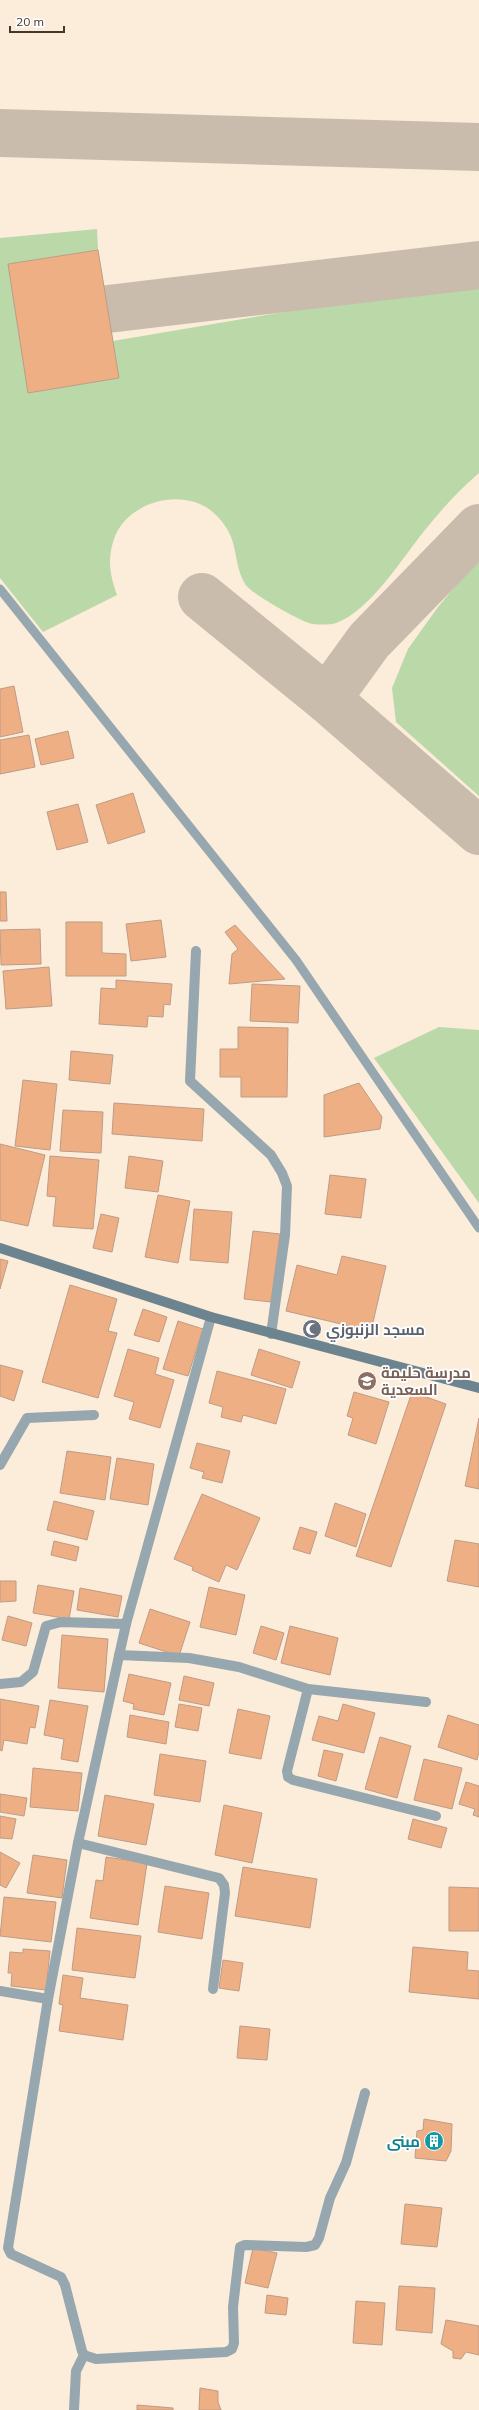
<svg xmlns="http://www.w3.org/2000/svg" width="479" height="2410" viewBox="0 0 479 2410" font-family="Mulish,Cairo,sans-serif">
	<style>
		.green { fill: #bad8a8 }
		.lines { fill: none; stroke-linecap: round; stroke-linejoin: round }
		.taxiway { stroke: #cabcac; stroke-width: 48 }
		.building { fill: #efaf84; stroke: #bd9c87 }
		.service { stroke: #96a7af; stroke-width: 9 }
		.minor { stroke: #96a7af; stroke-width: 10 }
		.secondary { stroke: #6b848f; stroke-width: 10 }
		.labels { text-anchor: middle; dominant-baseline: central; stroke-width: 3.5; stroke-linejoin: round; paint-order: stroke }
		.worship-label { font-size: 15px; font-weight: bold; fill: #5b616d; stroke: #fff; text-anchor: start }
		.education-label { font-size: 15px; font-weight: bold; fill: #785e54; stroke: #fff; text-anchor: start }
		.culture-label { font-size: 15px; font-weight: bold; fill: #0d838f; stroke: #fff; text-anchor: end }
	</style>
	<rect width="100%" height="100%" fill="#fcecda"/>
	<g class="green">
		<path d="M97 229 98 250 8 264 29 393 119 378 113 341 479 279V473C460 489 441 510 425 530 403 557 370 611 336 623 330 625 315 625 309 623 298 620 250 593 245 584 231 558 241 541 217 516 188 485 127 500 114 539 107 560 110 575 117 595L43 632 0 578V238Z"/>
		<path d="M479 562V796L396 722 392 688 408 649 438 607 468 571Z"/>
		<path d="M439 1027 479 1030V1203L374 1058Z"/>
	</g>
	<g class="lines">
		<g class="taxiway">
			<path d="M0 133 479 147"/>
			<path d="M108 309 479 265"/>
			<path d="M202 597 327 699 479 831"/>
			<path d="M327 699 369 641 479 528"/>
		</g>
	</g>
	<g class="building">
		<path d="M98 250 119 378 28 393 8 264Z"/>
		<path d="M14 686 23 732 0 737V689Z"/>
		<path d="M68 731 74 758 41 765 35 739Z"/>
		<path d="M29 735 35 767 0 774V740Z"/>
		<path d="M133 793 145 832 108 844 96 805Z"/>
		<path d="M78 804 88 842 57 850 47 812Z"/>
		<path d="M0 892H6L7 921H0Z"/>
		<path d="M161 920 166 957 131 961 126 924Z"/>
		<path d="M66 922H102V953L126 954V976H66Z"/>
		<path d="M235 925 285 979 229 984 232 954 238 949 225 932Z"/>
		<path d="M40 929 41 964 1 965 0 930Z"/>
		<path d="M49 967 52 1006 6 1009 3 971Z"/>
		<path d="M116 980 172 984 170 1005 164 1004 163 1017 148 1016 147 1027 99 1024 101 988 116 989Z"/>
		<path d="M252 984 300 986 298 1023 250 1021Z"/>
		<path d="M238 1027 288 1028 287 1097H241V1077H220V1049H238Z"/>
		<path d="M71 1051 113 1055 110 1084 69 1080Z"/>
		<path d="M23 1080 57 1084 50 1150 15 1146Z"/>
		<path d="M359 1083 382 1117 380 1129 324 1137V1095Z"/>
		<path d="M114 1103 204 1109 202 1141 112 1134Z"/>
		<path d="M63 1110 103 1112 101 1153 60 1151Z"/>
		<path d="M0 1144 45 1155 28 1226 0 1220Z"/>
		<path d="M50 1156 99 1160 93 1229 53 1226 56 1197 47 1196Z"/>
		<path d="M129 1156 163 1161 158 1192 125 1188Z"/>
		<path d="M330 1175 366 1179 361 1218 325 1214Z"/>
		<path d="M158 1195 190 1201 178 1263 145 1257Z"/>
		<path d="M194 1209 232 1212 228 1263 190 1260Z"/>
		<path d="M101 1214 119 1218 112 1252 93 1248Z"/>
		<path d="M253 1231 280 1234 271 1302 244 1299Z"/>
		<path d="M342 1256 386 1266 371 1331 286 1311 297 1265 337 1275Z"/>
		<path d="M0 1259 8 1261 0 1289Z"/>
		<path d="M70 1285 117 1299 108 1331 117 1333 98 1398 42 1382Z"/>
		<path d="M143 1309 167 1317 159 1342 134 1335Z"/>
		<path d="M178 1321 203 1329 188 1376 163 1369Z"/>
		<path d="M128 1349 159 1358 155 1374 174 1380 160 1428 129 1419 134 1402 114 1396Z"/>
		<path d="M259 1349 300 1362 292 1388 251 1375Z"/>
		<path d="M0 1365 23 1371 14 1401 0 1396Z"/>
		<path d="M217 1371 286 1389 276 1424 243 1415 241 1422 221 1417 223 1407 209 1403Z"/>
		<path d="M354 1392 389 1402 376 1444 348 1435 353 1418 347 1416Z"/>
		<path d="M412 1392 446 1404 391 1567 356 1556Z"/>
		<path d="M479 1418V1489L465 1486Z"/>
		<path d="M197 1443 230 1451 222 1483 202 1478 204 1472 190 1468Z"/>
		<path d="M67 1451 111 1457 105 1500 60 1493Z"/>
		<path d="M117 1458 154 1464 148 1505 110 1499Z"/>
		<path d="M202 1494 260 1518 237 1570 226 1565 219 1582 192 1570 193 1567 174 1559Z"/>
		<path d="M54 1501 94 1511 87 1540 47 1530Z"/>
		<path d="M335 1503 366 1514 356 1547 325 1536Z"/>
		<path d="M300 1527 317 1532 310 1554 293 1549Z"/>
		<path d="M455 1540 479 1544V1587L447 1581Z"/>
		<path d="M54 1541 79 1547 76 1561 51 1555Z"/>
		<path d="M0 1581H16V1601L0 1602Z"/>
		<path d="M38 1585 74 1591 69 1619 33 1613Z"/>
		<path d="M209 1587 245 1595 236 1635 200 1627Z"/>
		<path d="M80 1588 122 1596 118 1617 77 1610Z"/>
		<path d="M150 1609 190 1622 179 1656 139 1643Z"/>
		<path d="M8 1616 32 1623 26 1646 2 1640Z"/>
		<path d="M261 1626 284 1633 276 1660 253 1653Z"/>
		<path d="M290 1626 338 1638 330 1675 281 1663Z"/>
		<path d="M62 1635 108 1639 104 1692 58 1688Z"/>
		<path d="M129 1674 171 1683 164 1715 133 1709 134 1704 123 1701Z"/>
		<path d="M184 1676 214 1683 209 1706 179 1700Z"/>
		<path d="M0 1699 39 1706 35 1728 30 1727 27 1744 4 1740 2 1751 0 1750Z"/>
		<path d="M50 1700 88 1706 78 1762 61 1759 64 1739 44 1735Z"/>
		<path d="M179 1704 202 1708 198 1731 175 1727Z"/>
		<path d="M343 1704 375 1713 364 1753 312 1740 319 1716 338 1721Z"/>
		<path d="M238 1709 270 1716 261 1759 229 1753Z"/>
		<path d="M130 1715 169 1722 166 1744 127 1737Z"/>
		<path d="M448 1715 479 1725V1752L477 1760 438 1747Z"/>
		<path d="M380 1737 411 1746 397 1798 365 1789Z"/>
		<path d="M324 1750 343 1754 336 1781 318 1776Z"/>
		<path d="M160 1754 206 1761 200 1802 154 1795Z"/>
		<path d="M424 1759 462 1768 452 1809 414 1800Z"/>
		<path d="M33 1768 82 1773 78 1811 30 1807Z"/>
		<path d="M466 1782 479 1786V1817L473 1815 475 1809 459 1804Z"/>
		<path d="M0 1794 27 1798 24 1816 0 1812Z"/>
		<path d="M105 1795 154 1804 146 1845 98 1836Z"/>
		<path d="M224 1805 262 1813 252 1863 215 1855Z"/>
		<path d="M0 1816 16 1819 12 1839 0 1838Z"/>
		<path d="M413 1819 447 1828 441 1848 408 1839Z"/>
		<path d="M0 1852 20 1863 6 1888 0 1885Z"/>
		<path d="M33 1855 67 1860 62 1898 27 1893Z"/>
		<path d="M106 1857 147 1863 138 1925 90 1918 96 1880 103 1881Z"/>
		<path d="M243 1867 317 1879 310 1928 235 1916Z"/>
		<path d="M165 1886 209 1893 202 1939 158 1932Z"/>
		<path d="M449 1887 479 1888V1931H449Z"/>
		<path d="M4 1897 56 1902 51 1942 0 1936Z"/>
		<path d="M77 1928 141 1936 135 1978 72 1970Z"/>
		<path d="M413 1947 468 1952 467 1970 479 1971V1999L409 1992Z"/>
		<path d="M23 1949 50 1951 46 1990 11 1986 12 1973H8L10 1952 23 1953Z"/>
		<path d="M223 1960 243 1963 239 1991 219 1988Z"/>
		<path d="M63 1975 83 1978 80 1998 128 2005 123 2040 59 2031 63 2005 59 2004Z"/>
		<path d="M240 2026 270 2029 267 2060 237 2058Z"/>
		<path d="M424 2119 452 2124 451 2151 446 2161 415 2158 417 2131 423 2130Z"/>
		<path d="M405 2204 442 2208 437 2247 401 2244Z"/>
		<path d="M253 2248 277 2253 268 2288 245 2283Z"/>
		<path d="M399 2286 435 2288 432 2333 396 2330Z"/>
		<path d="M267 2295 288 2298 286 2315 265 2313Z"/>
		<path d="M356 2301 385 2303 382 2345 353 2343Z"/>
		<path d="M446 2320 479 2326V2355L466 2352 461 2359 453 2358V2351L441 2344Z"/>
		<path d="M200 2388 218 2391V2402L221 2410H199Z"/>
		<path d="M137 2405 173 2408V2410H137Z"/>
	</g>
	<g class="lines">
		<path class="service" d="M0 589 296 960 479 1228"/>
		<g class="minor">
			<path d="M196 951 190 1081 271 1155 282 1173 287 1186 285 1235 271 1334"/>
			<path d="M211 1317 126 1624 78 1843 48 1999 8 2248 11 2254 61 2277 65 2285 82 2351 84 2355 96 2359 226 2352 232 2349 234 2343 233 2307 240 2247 245 2245 306 2247 315 2245 319 2238 330 2198 346 2163 365 2093"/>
			<path d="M0 1465 27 1418 94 1415"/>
			<path d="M119 1655 189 1658 239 1667 308 1689 426 1702"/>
			<path d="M0 1684 21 1682 33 1672 46 1626 61 1622 126 1624"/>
			<path d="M308 1689 287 1771 288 1777 293 1780 436 1816"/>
			<path d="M78 1843 219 1878 224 1885 225 1893 213 1989"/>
			<path d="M0 1991 48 1999"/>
			<path d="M74 2410 76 2371 84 2355"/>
		</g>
		<path class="secondary" d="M0 1248 211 1317 479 1388"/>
	</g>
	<defs>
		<g id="mosque-disc" transform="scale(1)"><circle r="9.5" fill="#6b7280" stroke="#fff"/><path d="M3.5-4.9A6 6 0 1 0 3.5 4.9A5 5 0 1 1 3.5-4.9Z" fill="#fff"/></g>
		<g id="school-disc" transform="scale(1)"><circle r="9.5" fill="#8d6e63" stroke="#fff"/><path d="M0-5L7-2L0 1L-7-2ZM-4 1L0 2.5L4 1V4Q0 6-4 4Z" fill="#fff"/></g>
		<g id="building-disc" transform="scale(1)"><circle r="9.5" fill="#0f9aa8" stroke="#fff"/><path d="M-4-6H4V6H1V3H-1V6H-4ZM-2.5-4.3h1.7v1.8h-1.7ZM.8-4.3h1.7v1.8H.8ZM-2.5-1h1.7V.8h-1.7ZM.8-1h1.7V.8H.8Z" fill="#fff"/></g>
	</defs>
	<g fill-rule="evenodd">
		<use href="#mosque-disc" x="312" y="1329"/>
		<use href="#school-disc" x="367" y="1381"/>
		<use href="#building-disc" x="434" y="2141"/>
	</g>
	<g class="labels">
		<g class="worship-label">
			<text x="326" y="1329">مسجد الزنبوزي</text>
		</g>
		<g class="education-label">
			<text x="381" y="1372">مدرسة حليمة<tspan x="381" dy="17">السعدية</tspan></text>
		</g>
		<g class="culture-label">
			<text x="420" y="2141">مبنى</text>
		</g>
	</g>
	<path d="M10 26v6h54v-6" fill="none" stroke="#43382d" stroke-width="2"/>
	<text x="16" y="26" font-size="12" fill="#43382d" stroke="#ffffff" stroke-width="3" paint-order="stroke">20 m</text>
</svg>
